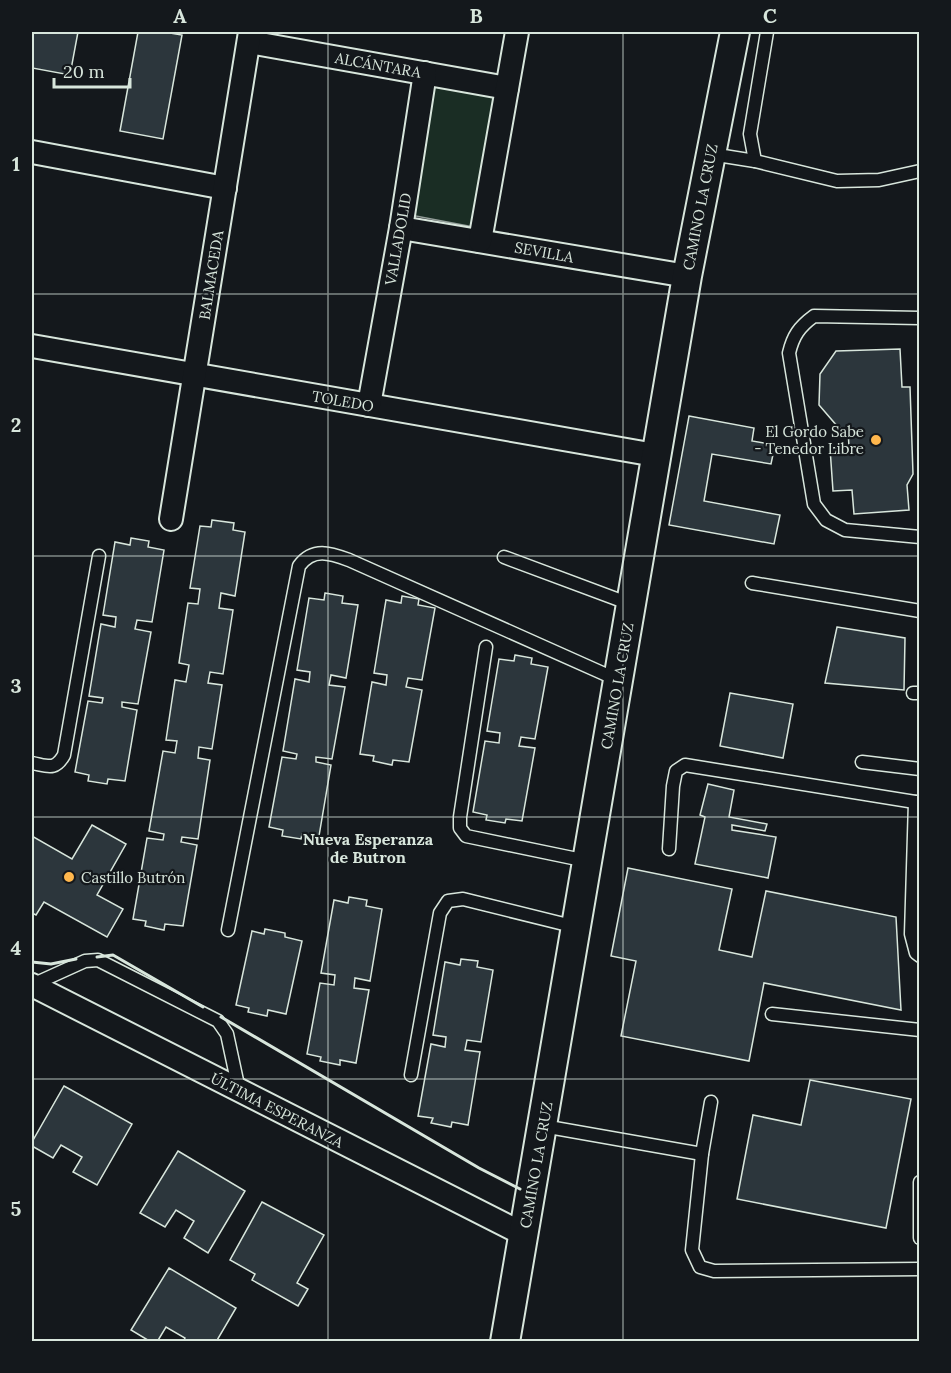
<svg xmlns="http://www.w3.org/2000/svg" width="951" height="1373" viewBox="0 0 951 1373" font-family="Lora,serif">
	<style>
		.green { fill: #1a2d24; stroke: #939e99; stroke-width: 1.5 }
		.building { fill: #2c363c; stroke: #d8e6dc; stroke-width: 1.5 }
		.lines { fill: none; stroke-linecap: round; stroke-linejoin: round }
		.service-casing { stroke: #d8e6dc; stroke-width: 15 }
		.minor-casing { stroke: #d8e6dc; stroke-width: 26 }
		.tertiary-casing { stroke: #d8e6dc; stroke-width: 32 }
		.service { stroke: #14181c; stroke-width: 12 }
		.minor { stroke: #14181c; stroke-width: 22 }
		.tertiary { stroke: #14181c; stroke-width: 28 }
		.wall { stroke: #d8e6dc; stroke-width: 3 }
		.grid { fill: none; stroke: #d8e6dc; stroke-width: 1.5; stroke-opacity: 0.55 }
		.poi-dot { fill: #ffb74d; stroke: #14181c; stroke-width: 2 }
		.labels { text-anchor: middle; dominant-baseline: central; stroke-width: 4.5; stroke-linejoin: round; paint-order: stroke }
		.street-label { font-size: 15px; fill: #d8e6dc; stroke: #14181c }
		.poi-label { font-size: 15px; fill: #d8e6dc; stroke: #14181c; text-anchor: end }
		.neighbourhood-label { font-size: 16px; font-weight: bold; fill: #d8e6dc; stroke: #14181c }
		.neatline { fill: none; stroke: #d8e6dc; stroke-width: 2 }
		.grid-label { font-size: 20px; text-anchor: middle; font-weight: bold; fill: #d8e6dc }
	</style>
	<rect width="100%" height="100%" fill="#14181c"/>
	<path class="green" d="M431 85 502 98 479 228 405 214Z"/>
	<g class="building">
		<path d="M32 32H78L70 75 32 68Z"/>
		<path d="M138 32H164L182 35 163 139 120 131Z"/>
		<path d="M900 349 902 387H910L913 474 907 485 909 510 854 514 852 490 833 491 830 448 849 447 848 430 838 427 819 405 820 374 836 351Z"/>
		<path d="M689 416 754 428 752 441 775 445 771 464 712 454 704 501 780 515 774 544 669 525Z"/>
		<path d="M212 520 234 523 233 530 245 532 235 596 221 593 219 608 233 610 223 674 210 672 208 683 222 685 212 749 199 747 198 758 210 760 198 839 182 837 181 842 197 845 183 926 165 924 164 930 145 926 146 921 133 919 147 838 163 840 164 834 149 831 163 751 175 753 177 741 166 740 175 680 186 682 189 665 179 663 188 603 198 604 200 589 190 588 200 526 211 527Z"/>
		<path d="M131 538 149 541 148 547 164 550 152 622 137 620 135 629 151 632 138 704 122 702V707L137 710 125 781 108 779 107 784 88 781 89 775 75 772 88 701 102 703 103 698 89 696 101 624 115 627 116 617 103 615 115 542 130 545Z"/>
		<path d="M325 593 343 596 342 603 358 605 346 678 331 675 329 685 345 687 332 759 316 757V762L331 765 319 836 302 834 301 839 282 836 283 830 269 827 282 757 296 759 297 754 283 751 295 679 309 682 310 672 297 670 309 598 324 600Z"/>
		<path d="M402 596 419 599 418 605 435 608 422 680 408 678 406 687 422 690 409 762 393 760 392 765 373 761 374 756 360 754 372 682 386 685 387 675 374 673 386 600 401 603Z"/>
		<path d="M837 627 905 638 904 690 825 683Z"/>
		<path d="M515 655 532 658 531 664 548 667 535 739 521 737 519 746 535 748 522 821 506 819 505 823 486 820 487 815 473 812 485 741 499 743 500 733 487 731 499 659 514 661Z"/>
		<path d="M730 693 793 704 783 758 720 746Z"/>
		<path d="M708 784 734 790 729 817 767 824 765 831 732 825V830L776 837 768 878 695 864 705 817 700 815Z"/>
		<path d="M92 825 126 844 97 895 123 909 107 937 44 902 36 915 32 913V836L72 859Z"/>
		<path d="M628 868 732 889 719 950 752 957 766 891 896 917 901 1010 764 983 749 1061 621 1036 636 961 611 956Z"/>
		<path d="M349 897 367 900 366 906 382 909 370 981 355 978 354 988 369 990 356 1063 340 1060V1065L320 1061 321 1057 307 1054 320 983 334 985 335 975 321 973 334 900 348 903Z"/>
		<path d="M265 929 285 933V937L302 941 286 1014 268 1010 267 1016 248 1012 249 1008 236 1005 252 931 264 934Z"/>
		<path d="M461 959 478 961 477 967 493 970 481 1042 467 1040 465 1050 480 1052 468 1125 452 1122 451 1127 431 1123 433 1118 418 1116 431 1044 445 1047 446 1037 433 1035 445 962 460 965Z"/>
		<path d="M810 1080 911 1099 886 1228 737 1199 753 1115 801 1125Z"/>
		<path d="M64 1086 132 1124 97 1185 73 1172 82 1157 61 1145 53 1158 32 1146V1142Z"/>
		<path d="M178 1151 245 1191 208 1253 184 1238 194 1221 176 1210 165 1227 140 1213Z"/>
		<path d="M262 1202 324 1235 297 1283 308 1289 298 1306 252 1280 255 1274 230 1260Z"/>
		<path d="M169 1268 236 1308 216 1342H183L185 1338 166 1327 157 1342H151L131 1330Z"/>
	</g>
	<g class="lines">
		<g class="service-casing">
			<g id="service">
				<path d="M767 32 750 134 755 161 837 181 879 180 920 171"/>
				<path d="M711 154 755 161"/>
				<path d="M920 318 814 316C799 327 793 336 789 353L814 504 826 520 845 530 920 537"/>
				<path d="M504 557 630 604"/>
				<path d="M752 583 920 611"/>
				<path d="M486 647 460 817V828L466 836 587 861"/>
				<path d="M913 693H920"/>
				<path d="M862 762 920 769"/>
				<path d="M32 763C48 766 55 771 64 755L99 556"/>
				<path d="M920 802H915L911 934 916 953 920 956"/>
				<path d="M669 849 673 786 676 771 685 765 915 802"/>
				<path d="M228 930 299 566C313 547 330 553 349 560L618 680"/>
				<path d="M32 985 85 961 98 960 218 1021 227 1034 239 1090"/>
				<path d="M772 1014 920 1030"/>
				<path d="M411 1075 440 913 448 901 463 899 576 927"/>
				<path d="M711 1102 702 1154 692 1250 700 1267 714 1271 920 1269"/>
				<path d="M543 1126 702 1154"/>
				<path d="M920 1182V1238"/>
			</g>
		</g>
		<g class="minor-casing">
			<g id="minor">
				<path d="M249 42 507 88"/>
				<path d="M32 152 225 188"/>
				<path d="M401 228 687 276"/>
				<path d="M480 241 517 32"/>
				<path d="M32 346 655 455"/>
				<path d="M369 405 401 228 425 73"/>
				<path d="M171 519 250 32"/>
				<path d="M32 985 523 1234"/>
			</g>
		</g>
		<g class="tertiary-casing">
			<path id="tertiary" d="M505 1342 687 276 735 32"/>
		</g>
		<use href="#service" class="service"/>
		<use href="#minor" class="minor"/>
		<use href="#tertiary" class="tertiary"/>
		<g class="wall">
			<path d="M97 957 113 955 203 1007"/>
			<path d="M32 962 51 964 76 959"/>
			<path d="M221 1017 479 1168 520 1189"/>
		</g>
	</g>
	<path class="grid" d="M328 32V1342M623 32V1342M32 294H920M32 556H920M32 817H920M32 1079H920"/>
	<g class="poi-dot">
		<circle cx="876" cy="440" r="6"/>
		<circle cx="69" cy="877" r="6"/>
	</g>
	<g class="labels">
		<g class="street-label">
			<text transform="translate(378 65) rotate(10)">ALCÁNTARA</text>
			<text transform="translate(700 207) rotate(-79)">CAMINO LA CRUZ</text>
			<text transform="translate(398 239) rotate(-80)">VALLADOLID</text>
			<text transform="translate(544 252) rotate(10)">SEVILLA</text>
			<text transform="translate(211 275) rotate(-81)">BALMACEDA</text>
			<text transform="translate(343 401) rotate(10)">TOLEDO</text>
			<text transform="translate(617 686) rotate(-80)">CAMINO LA CRUZ</text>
			<text transform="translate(277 1110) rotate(27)">ÚLTIMA ESPERANZA</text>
			<text transform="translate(536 1165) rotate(-80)">CAMINO LA CRUZ</text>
		</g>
		<g class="poi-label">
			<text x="864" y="431">El Gordo Sabe<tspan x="864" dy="17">- Tenedor Libre</tspan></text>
			<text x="81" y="877" text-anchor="start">Castillo Butrón</text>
		</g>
		<g class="neighbourhood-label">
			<text x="368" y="839">Nueva Esperanza<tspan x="368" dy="18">de Butron</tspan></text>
		</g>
	</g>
	<rect width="951" height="1373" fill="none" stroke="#14181c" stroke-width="66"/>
	<path d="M54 78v9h76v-9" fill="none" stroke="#d8e6dc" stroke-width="3"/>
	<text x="63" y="78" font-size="18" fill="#d8e6dc" stroke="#14181c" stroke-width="4.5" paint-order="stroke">20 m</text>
	<rect x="33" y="33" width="885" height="1307" class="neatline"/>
	<g class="grid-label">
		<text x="180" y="23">A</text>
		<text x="476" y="23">B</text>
		<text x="770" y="23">C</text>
		<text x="16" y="171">1</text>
		<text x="16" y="432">2</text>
		<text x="16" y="693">3</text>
		<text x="16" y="955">4</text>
		<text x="16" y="1216">5</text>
	</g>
</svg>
